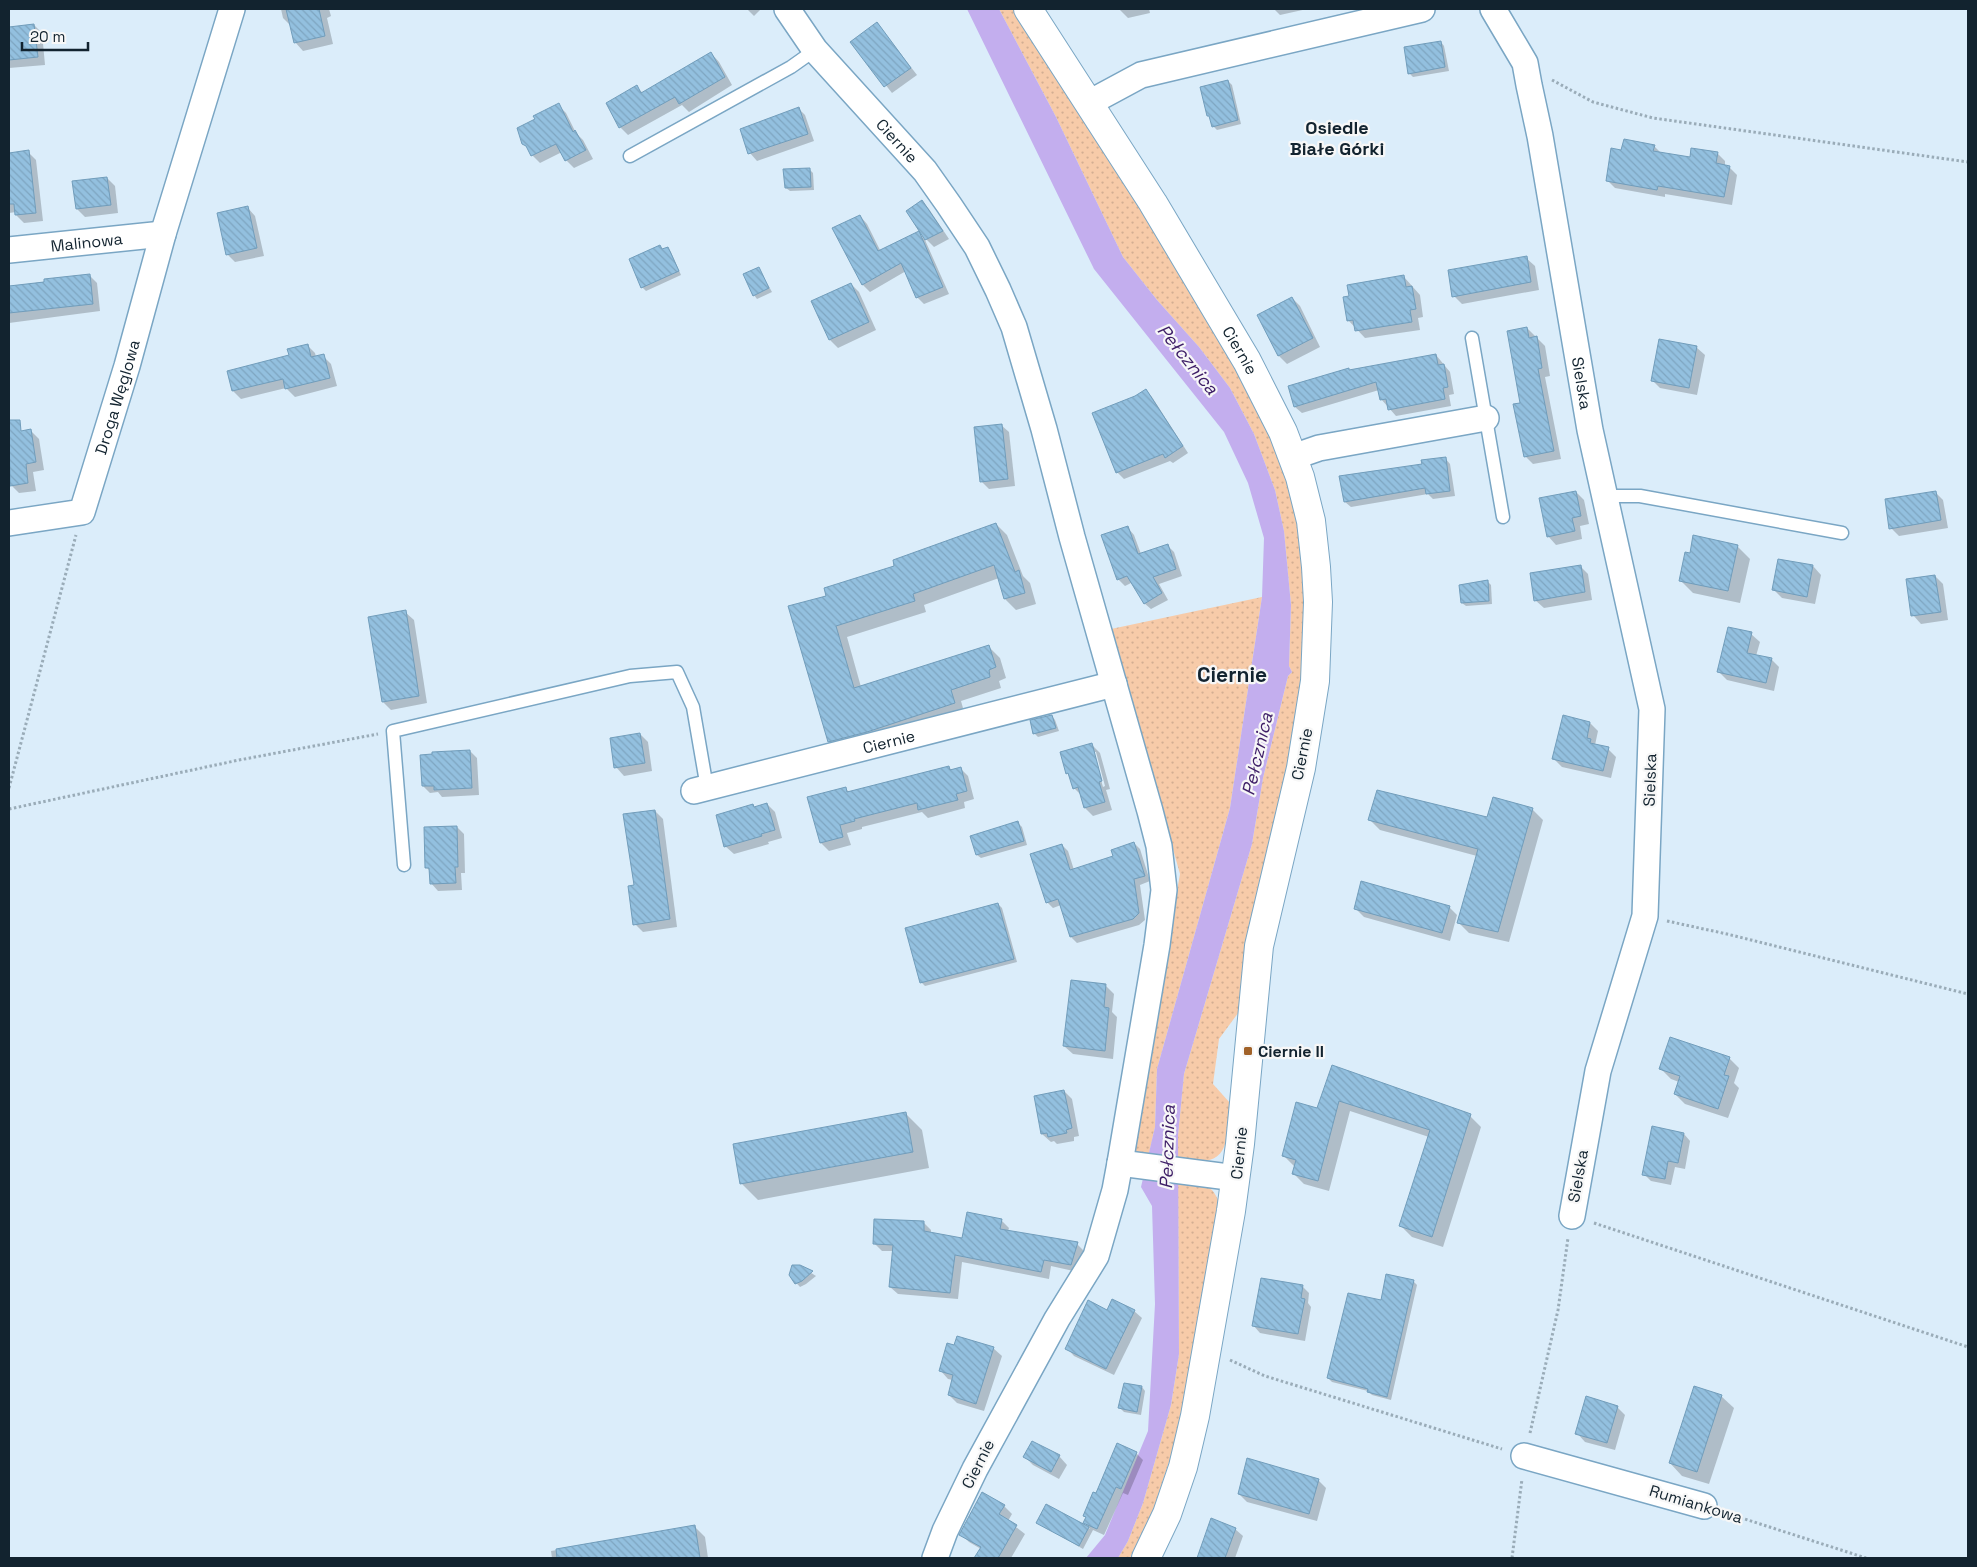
<svg xmlns="http://www.w3.org/2000/svg" width="1977" height="1567" viewBox="0 0 1977 1567" font-family="'Space Grotesk',sans-serif">
	<style>
		.grass { fill: url(#grass-dots) }
		.water { fill: #c3aeee }
		.shadow { fill: #0003; fill-rule: evenodd }
		.building { fill: url(#building-back-hatch); stroke: #719dbb }
		.lines { fill: none; stroke-linecap: round; stroke-linejoin: round }
		.service-casing { stroke: #7aa6c4; stroke-width: 15 }
		.minor-casing { stroke: #7aa6c4; stroke-width: 28 }
		.tertiary-casing { stroke: #7aa6c4; stroke-width: 30 }
		.path { stroke: #9aacb8; stroke-width: 3; stroke-dasharray: 2.5 2.5; stroke-linecap: butt }
		.service { stroke: #fff; stroke-width: 12 }
		.minor { stroke: #fff; stroke-width: 25 }
		.tertiary { stroke: #fff; stroke-width: 28 }
		.poi-dot { fill: #a16229; stroke: #f7f7f7; stroke-width: 2 }
		.labels { text-anchor: middle; dominant-baseline: central; stroke-width: 4.5; stroke-linejoin: round; paint-order: stroke }
		.street-label { font-size: 16px; fill: #12232f; stroke: #f7f7f7 }
		.poi-label { font-size: 16px; font-weight: bold; fill: #12232f; stroke: #f7f7f7; text-anchor: start }
		.neighbourhood-label { font-size: 18px; font-weight: bold; fill: #12232f; stroke: #f7f7f7 }
		.water-label { font-size: 18px; font-style: italic; fill: #3d1d66; stroke: #f7f7f7 }
		.district-label { font-size: 21px; font-weight: bold; fill: #12232f; stroke: #f7f7f7 }
	</style>
	<defs>
		<pattern id="grass-dots" width="8" height="8" patternUnits="userSpaceOnUse" patternTransform="scale(1.25)"><rect width="8" height="8" fill="#f7cba9"/><path d="M2 2h.1M6 6h.1" fill="none" stroke="#d3ae92" stroke-width="1.8" stroke-linecap="round"/></pattern>
		<pattern id="building-back-hatch" width="6" height="6" patternUnits="userSpaceOnUse" patternTransform="scale(1.25)"><rect width="6" height="6" fill="#93c0df"/><path d="M-1 5l2 2M0 0l6 6M5-1l2 2" fill="none" stroke="#7ea5c0"/></pattern>
	</defs>
	<rect width="100%" height="100%" fill="#dbedfa"/>
	<g class="grass">
		<path d="M999 9H1017L1240 368 1291 481 1306 566V678L1244 1005 1219 1039 1213 1084 1230 1103C1226 1146 1231 1167 1178 1161V1135L1184 1074 1252 844 1263 778 1288 676 1292 672 1289 666 1291 605 1284 531 1275 490 1254 434 1230 388 1199 347 1157 300 1123 257 1056 117Z"/>
		<path d="M1262 597 1230 808 1157 1069 1155 1127 1148 1158 1140 1157 1135 1151 1134 1130 1180 874 1111 629Z"/>
		<path d="M1178 1180C1203 1184 1214 1182 1221 1209L1173 1463 1169 1462 1154 1508 1130 1558H1118L1128 1541 1143 1503 1171 1405 1179 1354Z"/>
	</g>
	<path class="water" d="M967 9H999L1056 117 1123 257 1157 300 1199 347 1230 388 1254 434 1275 490 1284 531 1291 605 1289 666 1292 672 1288 676 1263 778 1252 844 1184 1074 1178 1135 1179 1354 1171 1405 1143 1503 1128 1541 1118 1558H1086L1105 1535 1148 1431 1155 1304 1152 1206 1141 1187 1155 1127 1157 1069 1230 808 1262 597 1264 538 1248 483 1224 432 1094 269Z"/>
	<g class="shadow">
		<path d="M281 9H329L331 16 327 18 333 44 303 51 295 42 291 26 283 18Z"/>
		<path d="M747 9H761L754 16Z"/>
		<path d="M1119 9H1149L1150 13 1128 18Z"/>
		<path d="M1274 9H1307L1280 15Z"/>
		<path d="M877 23 917 75 892 93 852 42Z"/>
		<path d="M34 25 42 33 45 65 9 68V28Z"/>
		<path d="M1441 42 1444 46 1449 71 1413 77 1409 73Z"/>
		<path d="M711 53 719 62 732 85 689 112 682 105 628 135 620 127 636 87 643 93Z"/>
		<path d="M1228 81 1232 85 1241 124 1217 130 1213 126Z"/>
		<path d="M558 105 566 113 576 133 583 140 593 159 574 168 566 160 562 152 540 163 532 155 536 119Z"/>
		<path d="M798 108 805 115 814 141 757 161 750 153Z"/>
		<path d="M1654 146 1662 154 1691 159 1717 153 1725 161V166L1729 167 1737 175 1732 205 1665 194V197L1615 188 1607 180 1622 151Z"/>
		<path d="M28 152 36 160 43 221 24 223 16 215V212L9 213V154Z"/>
		<path d="M809 169 813 173 814 190 790 191 786 188Z"/>
		<path d="M107 178 115 186 118 213 85 217 77 209Z"/>
		<path d="M922 201 929 209 949 239 934 247 926 239Z"/>
		<path d="M247 207 255 216 264 256 235 262 227 254Z"/>
		<path d="M860 216 867 224 881 252 918 233 925 240 949 294 924 304 917 297 906 271 870 292 863 285 834 228Z"/>
		<path d="M660 246 663 250 668 248 671 252 681 275 646 291 642 287Z"/>
		<path d="M1526 258 1535 266 1539 290 1462 304 1454 296Z"/>
		<path d="M759 269 772 292 757 299 754 295Z"/>
		<path d="M89 275 97 283 100 311 9 323V287Z"/>
		<path d="M1404 277 1420 295 1423 317 1418 318 1420 330 1365 338 1348 320Z"/>
		<path d="M851 284 859 292 876 330 838 348 830 340 813 302Z"/>
		<path d="M1292 298 1300 306 1320 347 1287 364 1279 356 1258 316Z"/>
		<path d="M1527 328 1545 346 1550 376 1545 377 1561 459 1533 464 1525 456 1521 404Z"/>
		<path d="M307 345 315 353 316 357 323 356 331 364 337 386 295 397 286 388 241 399 233 391Z"/>
		<path d="M1696 347 1705 355 1697 395 1660 388 1652 380Z"/>
		<path d="M1436 355 1450 372 1454 394 1449 395 1451 406 1396 416 1381 399 1379 390 1302 413 1295 407 1348 369 1350 371Z"/>
		<path d="M1146 390 1152 397 1188 453 1173 463 1170 461 1124 479 1117 472 1136 397Z"/>
		<path d="M1001 425 1009 432 1015 486 989 489 981 481Z"/>
		<path d="M31 431 39 439 44 470 33 472 36 491 19 493 11 485 9 468V434Z"/>
		<path d="M1445 458 1450 464 1455 496 1433 499 1428 494 1351 507 1345 502 1423 465Z"/>
		<path d="M1576 492 1584 500 1589 524 1580 526 1582 539 1556 545 1548 536Z"/>
		<path d="M1935 492 1943 500 1948 528 1899 536 1891 528Z"/>
		<path d="M996 524 1007 535 1023 576 1030 583 1036 604 1016 610 1005 599 999 578 924 605 926 612 847 637 861 687 989 647 1000 658 1006 678 999 681 1001 688 961 701 965 715 840 753 829 741 828 597Z"/>
		<path d="M1128 528 1134 535 1141 554 1167 545 1174 552 1182 576 1159 584 1168 600 1151 609 1144 603 1133 582 1125 586 1118 579Z"/>
		<path d="M1737 546 1750 559 1740 603 1693 593 1680 580 1691 554Z"/>
		<path d="M1580 566 1588 574 1592 600 1544 608 1535 600Z"/>
		<path d="M1813 566 1821 575 1815 604 1782 598 1774 590Z"/>
		<path d="M1935 576 1943 584 1948 620 1921 624 1913 615Z"/>
		<path d="M1487 581 1491 585 1492 604 1466 606 1462 603Z"/>
		<path d="M405 612 414 620 427 703 391 710 383 702Z"/>
		<path d="M1751 634 1760 642 1756 656 1771 659 1779 667 1774 691 1727 680 1719 672Z"/>
		<path d="M1052 716 1055 720 1059 731 1038 737 1034 733Z"/>
		<path d="M1590 723 1598 731 1595 745 1608 749 1616 757 1611 778 1562 767 1554 759Z"/>
		<path d="M640 734 648 742 652 771 624 776 616 767Z"/>
		<path d="M1092 745 1100 753 1110 789 1106 790 1112 810 1093 816 1085 808 1082 796 1074 788 1071 777 1067 773ZM1093 752H1096L1105 786 1103 787Z"/>
		<path d="M470 751 477 758 479 795 442 797 438 792 430 793 423 786Z"/>
		<path d="M948 767 952 770 960 768 968 776 974 799 964 802 965 808 928 818 922 812 862 827V829L847 833 851 845 829 851 821 843 845 788 850 793Z"/>
		<path d="M767 804 775 812 782 838 768 842 769 844 734 854 725 846Z"/>
		<path d="M1532 809 1543 820 1509 942 1469 933 1458 922 1477 856 1380 830 1369 819 1488 818Z"/>
		<path d="M655 811 663 819 677 927 643 932 635 924 636 886Z"/>
		<path d="M1018 823 1022 827 1027 845 981 858 977 855Z"/>
		<path d="M457 827 464 834 465 873H461L462 890 438 891 431 883 430 871 426 867Z"/>
		<path d="M1134 843 1140 849 1150 881 1140 885 1145 920 1139 925 1077 943 1071 937 1061 905 1053 908 1047 902 1062 845 1068 851 1074 870 1115 857Z"/>
		<path d="M998 904 1002 908 1017 962 925 986 921 982Z"/>
		<path d="M1449 907 1457 915 1450 941 1364 917 1356 909Z"/>
		<path d="M1106 986 1114 994 1112 1012 1117 1017 1113 1059 1073 1054 1064 1046Z"/>
		<path d="M1729 1058 1739 1068 1734 1083 1739 1088 1728 1118 1685 1104 1675 1094 1679 1082 1671 1079 1661 1069Z"/>
		<path d="M1333 1066 1470 1116 1481 1127 1443 1247 1412 1237 1401 1226 1429 1137 1350 1111 1329 1191 1304 1184 1293 1173 1295 1167 1283 1155 1318 1110Z"/>
		<path d="M1064 1091 1072 1099 1079 1136 1074 1137V1141L1057 1144 1054 1141 1051 1142 1042 1134 1035 1097Z"/>
		<path d="M906 1114 922 1130 929 1168 758 1200 741 1183Z"/>
		<path d="M1684 1134 1690 1141 1685 1169 1675 1167 1671 1185 1651 1181 1644 1174Z"/>
		<path d="M1001 1220 1009 1228 1008 1231 1077 1244 1084 1251 1078 1272 1051 1266 1049 1279 962 1262 958 1299 898 1294 890 1287 894 1251H882L874 1243 923 1222 931 1230V1234L963 1239Z"/>
		<path d="M800 1266 816 1276 806 1284 800 1287 792 1278Z"/>
		<path d="M1413 1281 1417 1285 1391 1400 1372 1395 1368 1391 1332 1382 1328 1378 1381 1301Z"/>
		<path d="M1302 1286 1309 1293 1308 1303 1311 1307 1305 1341 1260 1333 1253 1325Z"/>
		<path d="M1134 1311 1142 1318 1114 1375 1074 1356 1067 1348Z"/>
		<path d="M993 1348 1002 1356 984 1411 957 1403 949 1395 953 1380 948 1379 940 1370Z"/>
		<path d="M1142 1387 1145 1391 1141 1415 1124 1412 1120 1408Z"/>
		<path d="M1721 1396 1734 1408 1709 1484 1682 1476 1670 1463Z"/>
		<path d="M1617 1407 1625 1415 1615 1450 1585 1442 1577 1433Z"/>
		<path d="M1136 1453 1143 1460 1128 1495 1123 1493 1104 1535 1093 1530 1083 1549 1038 1523 1047 1506 1090 1529 1085 1523 1087 1518 1084 1515 1096 1495Z"/>
		<path d="M1059 1456 1067 1465 1059 1479 1033 1465 1025 1457Z"/>
		<path d="M1318 1480 1326 1488 1317 1521 1247 1502 1239 1494Z"/>
		<path d="M1004 1506 1012 1514 1008 1521 1025 1534 1011 1558H982L978 1554 981 1549 969 1542 961 1534Z"/>
		<path d="M1212 1520 1235 1529 1243 1536 1235 1558H1198Z"/>
		<path d="M695 1527 705 1537 708 1558H552L551 1551Z"/>
	</g>
	<g class="building">
		<path d="M286 9H319L325 36 294 43Z"/>
		<path d="M877 22 911 68 884 87 850 42Z"/>
		<path d="M34 24 38 57 9 60V27Z"/>
		<path d="M1441 41 1445 67 1408 74 1404 47Z"/>
		<path d="M711 52 725 77 679 104 675 97 619 128 606 103 637 85 641 93Z"/>
		<path d="M1228 80 1238 120 1212 127 1209 116H1207L1200 87Z"/>
		<path d="M559 103 573 132 575 130 586 150 565 161 556 144 531 156 526 146 522 144 517 128 535 119 533 116Z"/>
		<path d="M799 107 808 134 748 154 740 129Z"/>
		<path d="M1624 139 1655 145 1653 151 1690 157 1691 148 1718 152 1716 163 1730 166 1724 197 1658 186 1657 190 1606 181 1611 148 1621 150Z"/>
		<path d="M29 150 36 213 15 215 14 204H9V153Z"/>
		<path d="M810 168 811 187 785 188 783 169Z"/>
		<path d="M107 177 111 205 76 209 72 181Z"/>
		<path d="M922 200 943 231 925 240 906 211Z"/>
		<path d="M248 206 257 248 226 255 217 213Z"/>
		<path d="M860 215 878 251 919 231 943 287 916 298 901 263 862 285 832 228Z"/>
		<path d="M660 245 662 249 668 247 679 271 641 288 629 259Z"/>
		<path d="M1527 256 1531 282 1452 297 1448 270Z"/>
		<path d="M759 267 769 288 753 296 743 274Z"/>
		<path d="M90 274 93 304 9 313V286L44 282V279Z"/>
		<path d="M1404 275 1406 287 1412 286 1416 309 1410 310 1412 322 1355 331 1353 320 1347 321 1343 297 1349 296 1347 285Z"/>
		<path d="M851 283 869 322 829 340 811 301Z"/>
		<path d="M1292 297 1313 338 1278 356 1257 315Z"/>
		<path d="M1527 327 1529 338 1537 336 1542 368 1538 369 1554 451 1524 457 1513 404 1520 403 1507 331Z"/>
		<path d="M1659 339 1697 346 1689 388 1651 381Z"/>
		<path d="M308 344 311 357 324 354 330 378 285 389 283 379 232 391 227 371 289 355 287 349Z"/>
		<path d="M1436 354 1438 365 1444 364 1448 387 1443 388 1445 399 1388 410 1386 399 1380 400 1376 382 1294 407 1288 386 1349 368V370Z"/>
		<path d="M1146 389 1183 446 1165 458 1163 454 1116 473 1092 413 1135 396Z"/>
		<path d="M9 420H20L21 431 31 429 36 462 26 464 28 483 10 486Z"/>
		<path d="M1002 424 1008 479 980 482 974 427Z"/>
		<path d="M1446 457 1450 491 1426 494 1425 488 1344 502 1339 476 1422 464 1421 460Z"/>
		<path d="M1576 491 1581 516 1572 518 1575 531 1547 537 1539 498Z"/>
		<path d="M1936 491 1941 520 1889 529 1885 499Z"/>
		<path d="M996 523 1015 572 1019 570 1025 593 1004 599 994 565 913 594 915 601 836 626 854 688 989 645 996 667 989 670 990 677 951 690 955 703 867 732 828 742 788 606 826 596 824 588 894 566 893 560Z"/>
		<path d="M1128 526 1138 554 1168 544 1176 569 1153 577 1162 593 1144 604 1127 576 1117 580 1101 535Z"/>
		<path d="M1693 535 1738 545 1728 591 1679 581 1685 552 1690 553Z"/>
		<path d="M1778 559 1813 565 1807 597 1772 590Z"/>
		<path d="M1581 565 1585 592 1534 601 1530 573Z"/>
		<path d="M1935 575 1941 612 1911 616 1906 579Z"/>
		<path d="M1488 580 1489 601 1461 603 1459 585Z"/>
		<path d="M406 610 419 696 382 702 368 617Z"/>
		<path d="M1728 627 1752 632 1747 653 1772 658 1766 683 1717 672Z"/>
		<path d="M1052 715 1056 728 1033 734 1030 720Z"/>
		<path d="M1563 715 1590 722 1587 738 1591 739 1590 743 1609 747 1603 771 1552 759Z"/>
		<path d="M640 733 645 763 614 768 610 738Z"/>
		<path d="M1092 743 1102 781 1099 782 1105 802 1084 808 1078 787 1073 789 1068 773 1066 774 1060 752Z"/>
		<path d="M470 750 472 788 434 790V786H422L420 755 432 754V752Z"/>
		<path d="M949 766 950 770 961 767 967 791 956 794 958 800 918 810 917 803 854 819 855 821 840 825 843 837 820 843 807 797 846 787 847 792Z"/>
		<path d="M1377 790 1487 817 1493 797 1533 808 1498 932 1457 923 1478 849 1368 820Z"/>
		<path d="M767 803 775 830 761 834 762 836 724 847 716 815 753 804 754 807Z"/>
		<path d="M655 810 670 919 633 925 628 886 634 885 623 814Z"/>
		<path d="M1018 821 1024 841 976 855 970 836Z"/>
		<path d="M457 826 458 867H455L456 883 430 884 429 868H425L424 827Z"/>
		<path d="M1134 842 1145 876 1134 879 1139 913 1133 919 1070 937 1058 899 1046 903 1030 854 1062 844 1070 870 1113 856 1111 850Z"/>
		<path d="M1361 881 1450 906 1442 933 1354 909Z"/>
		<path d="M998 903 1014 959 920 983 905 928Z"/>
		<path d="M1071 980 1106 984 1104 1007 1109 1008 1105 1051 1063 1046Z"/>
		<path d="M1670 1037 1730 1057 1724 1075 1729 1076 1718 1109 1674 1094 1680 1076 1659 1069Z"/>
		<path d="M1332 1065 1471 1114 1432 1237 1399 1226 1430 1130 1339 1101 1318 1181 1292 1174 1296 1160 1282 1156 1296 1102 1317 1108Z"/>
		<path d="M1064 1090 1072 1128 1066 1130 1067 1133 1048 1137 1047 1133 1041 1134 1034 1096Z"/>
		<path d="M906 1112 913 1152 740 1184 733 1144Z"/>
		<path d="M1652 1126 1684 1133 1678 1163 1668 1161 1665 1179 1642 1175Z"/>
		<path d="M967 1212 1002 1219 1000 1229 1078 1242 1071 1265 1044 1260 1041 1272 955 1255 950 1293 889 1287 893 1245 873 1244 874 1219 924 1221V1231L962 1238Z"/>
		<path d="M792 1265H800L813 1271 802 1281 795 1284 789 1275Z"/>
		<path d="M1386 1274 1414 1280 1387 1397 1367 1392 1368 1389 1327 1378 1348 1293 1381 1300Z"/>
		<path d="M1261 1278 1303 1285 1301 1298 1305 1299 1298 1334 1252 1326Z"/>
		<path d="M1112 1299 1135 1310 1106 1369 1065 1349 1088 1300 1107 1310Z"/>
		<path d="M957 1336 994 1347 976 1404 948 1395 953 1375 939 1371 947 1343 954 1345Z"/>
		<path d="M1124 1383 1142 1386 1137 1412 1118 1408Z"/>
		<path d="M1694 1386 1722 1395 1697 1472 1669 1463Z"/>
		<path d="M1586 1396 1618 1406 1607 1443 1575 1434Z"/>
		<path d="M1032 1441 1060 1455 1051 1472 1023 1457Z"/>
		<path d="M1117 1443 1137 1452 1121 1489 1116 1487 1097 1529 1083 1523 1086 1517 1083 1516 1093 1492 1096 1493Z"/>
		<path d="M1247 1458 1319 1479 1309 1514 1238 1494Z"/>
		<path d="M982 1492 1005 1505 999 1514 1017 1525 998 1558H974L981 1547 959 1535Z"/>
		<path d="M1046 1504 1089 1527 1079 1546 1036 1523Z"/>
		<path d="M1211 1518 1236 1528 1225 1558H1197Z"/>
		<path d="M695 1525 700 1558H557L556 1549Z"/>
	</g>
	<g class="lines">
		<g class="service-casing">
			<g id="service">
				<path d="M630 156 791 67 815 50"/>
				<path d="M1472 338 1503 517"/>
				<path d="M1605 496H1640L1842 533"/>
				<path d="M404 865 393 731 630 676 677 672 693 707 707 788"/>
			</g>
		</g>
		<g class="minor-casing">
			<g id="minor">
				<path id="s1" d="M787 9 815 50 925 171 949 205 977 247 998 290 1014 327 1044 429 1072 537 1150 811 1159 846 1164 890 1157 945 1120 1163 1115 1190 1096 1256 1057 1319 975 1469 945 1531 935 1558"/>
				<path id="s2" d="M1493 9 1525 63 1529 85 1540 136 1590 430 1652 709 1645 916 1598 1071 1572 1216"/>
				<path d="M1089 103 1141 75 1422 9"/>
				<path id="s3" d="M9 250 163 234"/>
				<path d="M1293 457 1319 448 1486 418"/>
				<path id="s4" d="M9 523 82 512 127 366 163 234 232 9"/>
				<path id="s5" d="M694 791 1114 684"/>
				<path d="M1120 1163 1236 1178"/>
				<path d="M1524 1456 1704 1506"/>
			</g>
		</g>
		<g class="tertiary-casing">
			<g id="tertiary">
				<path id="s6" d="M1028 9 1153 203 1247 361 1283 432 1300 477 1311 521 1316 567 1318 602 1315 681 1301 768 1259 946 1240 1144 1231 1211 1195 1416 1183 1467 1167 1514 1146 1558"/>
			</g>
		</g>
		<g class="path">
			<path d="M1552 80 1593 102 1653 118 1968 162"/>
			<path d="M9 788 76 535"/>
			<path d="M9 809 239 760 378 734"/>
			<path d="M1667 921 1727 934 1968 994"/>
			<path d="M1594 1223 1968 1347"/>
			<path d="M1230 1360 1265 1376 1502 1449"/>
			<path d="M1530 1433 1558 1310 1568 1238"/>
			<path d="M1726 1513 1866 1558"/>
			<path d="M1512 1558 1522 1479"/>
		</g>
		<use href="#service" class="service"/>
		<use href="#minor" class="minor"/>
		<use href="#tertiary" class="tertiary"/>
	</g>
	<rect class="poi-dot" x="1243" y="1046" width="10" height="10" rx="2.5"/>
	<g class="labels">
		<g class="street-label">
			<text stroke="none"><textPath href="#s1" startOffset="172">Ciernie</textPath></text>
			<text stroke="none"><textPath href="#s3" startOffset="78">Malinowa</textPath></text>
			<text stroke="none"><textPath href="#s6" startOffset="402">Ciernie</textPath></text>
			<text stroke="none"><textPath href="#s2" startOffset="388">Sielska</textPath></text>
			<text stroke="none"><textPath href="#s4" startOffset="194">Droga Węglowa</textPath></text>
			<text stroke="none"><textPath href="#s5" startOffset="201">Ciernie</textPath></text>
			<text transform="translate(1302 754) rotate(-79)">Ciernie</text>
			<text transform="translate(1650 780) rotate(-88)">Sielska</text>
			<text transform="translate(1239 1153) rotate(-84)">Ciernie</text>
			<text transform="translate(1578 1176) rotate(-80)">Sielska</text>
			<text transform="translate(978 1464) rotate(-63)">Ciernie</text>
			<text transform="translate(1696 1504) rotate(17)">Rumiankowa</text>
		</g>
		<g class="poi-label">
			<text x="1258" y="1051">Ciernie II</text>
		</g>
		<g class="neighbourhood-label">
			<text x="1337" y="127">Osiedle<tspan x="1337" dy="21">Białe Górki</tspan></text>
		</g>
		<g class="water-label">
			<text transform="translate(1188 359) rotate(51)">Pełcznica</text>
			<text transform="translate(1257 754) rotate(-77)">Pełcznica</text>
			<text transform="translate(1167 1147) rotate(-88)">Pełcznica</text>
		</g>
		<g class="district-label">
			<text x="1232" y="674">Ciernie</text>
		</g>
	</g>
	<rect width="1977" height="1567" fill="none" stroke="#12232f" stroke-width="20"/>
	<path d="M22 42v8h66v-8" fill="none" stroke="#12232f" stroke-width="2.5"/>
	<text x="30" y="42" font-size="15" fill="#12232f" stroke="#f7f7f7" stroke-width="4" paint-order="stroke">20 m</text>
</svg>
